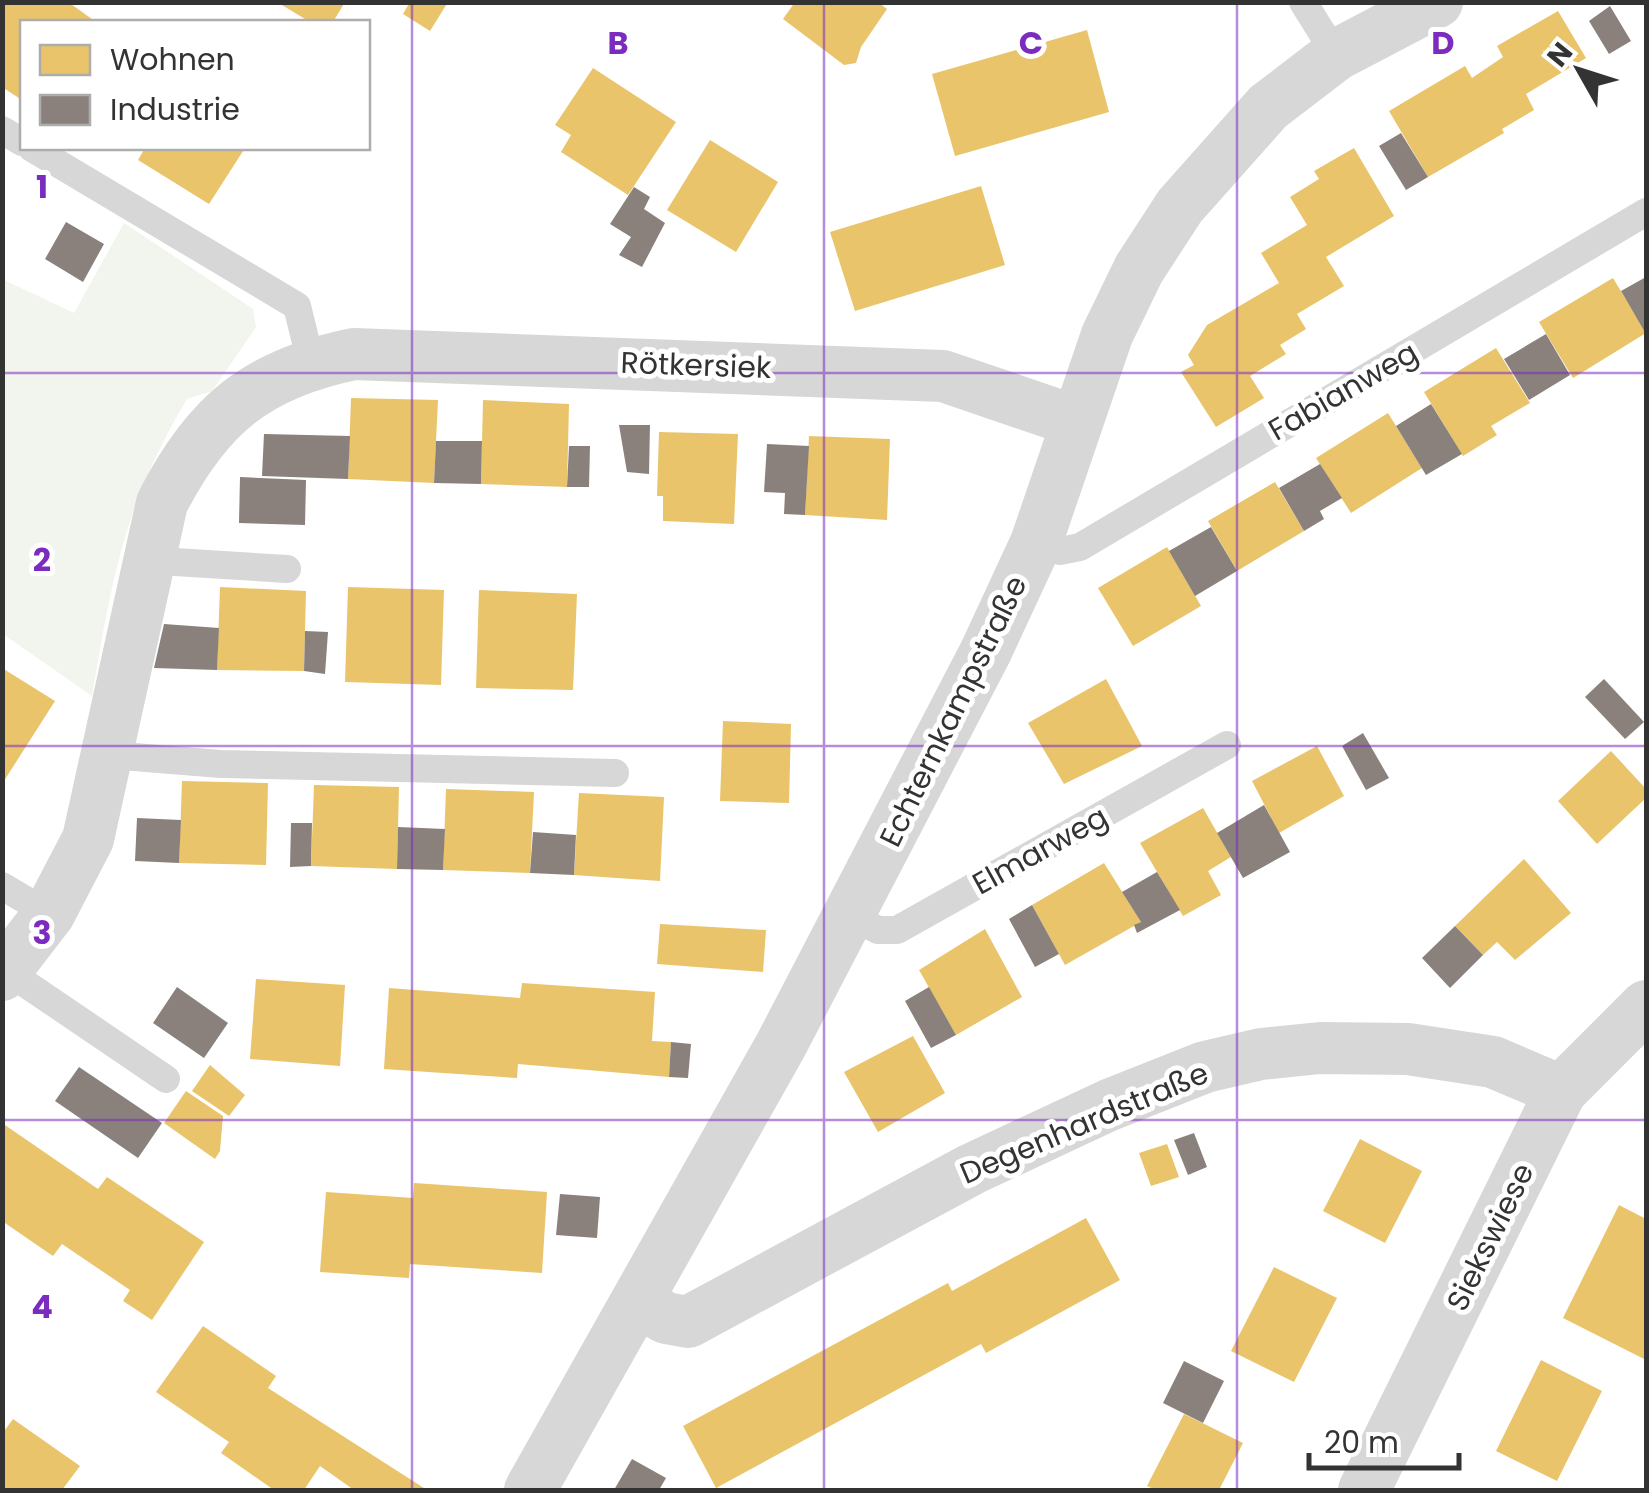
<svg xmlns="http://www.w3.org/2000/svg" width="1649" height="1493" viewBox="0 0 1649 1493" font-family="Poppins,sans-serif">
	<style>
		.green { fill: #f1f5ed }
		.homes { fill: #e9c46a }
		.industry { fill: #8a817c }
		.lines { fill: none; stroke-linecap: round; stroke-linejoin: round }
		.service { stroke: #d7d7d7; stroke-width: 28 }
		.minor { stroke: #d7d7d7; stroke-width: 52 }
		.grid { fill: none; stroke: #7b2cbf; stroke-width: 2.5; stroke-opacity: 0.55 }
		.labels { text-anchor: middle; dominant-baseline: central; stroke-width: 10; stroke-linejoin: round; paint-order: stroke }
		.street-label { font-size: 30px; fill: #333; stroke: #fff }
		.grid-label { font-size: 32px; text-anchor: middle; font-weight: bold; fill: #7b2cbf; stroke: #fff; stroke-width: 10; stroke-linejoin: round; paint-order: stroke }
	</style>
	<rect width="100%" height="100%" fill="#fff"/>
	<path class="green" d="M124 223 253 309 256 327 212 391 187 399C124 504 112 579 92 696L3 634 2 279 74 313Z"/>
	<g class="homes">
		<path d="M2 2H68L92 19 90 22H22V100L2 87Z"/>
		<path d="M277 2H345L333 22H310Z"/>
		<path d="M410 2H448L430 31 403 14Z"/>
		<path d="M795 2H878L887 9 861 47 856 63 844 65 783 19Z"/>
		<path d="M1558 11 1586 58 1526 94 1534 110 1502 129 1504 133 1428 177 1389 111 1465 66 1472 78 1503 57 1497 46Z"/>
		<path d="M1087 30 1109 112 955 156 932 74Z"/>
		<path d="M593 68 676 122 628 195 561 152 571 135 555 125Z"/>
		<path d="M710 140 778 182 736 252 667 210Z"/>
		<path d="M145 148H245L209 204 138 160Z"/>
		<path d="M1354 148 1394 216 1326 257 1344 286 1297 314 1306 329 1280 345 1286 354 1250 376 1264 398 1216 427 1181 372 1194 365 1188 355 1207 325 1279 283 1261 253 1307 225 1290 197 1319 179 1314 171Z"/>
		<path d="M981 186 1005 265 855 311 830 232Z"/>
		<path d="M1613 278 1646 333 1573 378 1539 322Z"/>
		<path d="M1496 348 1530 403 1491 426 1497 435 1463 456 1424 392Z"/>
		<path d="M351 398 438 400 434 483 348 479Z"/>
		<path d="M483 400 569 404 567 487 481 484Z"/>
		<path d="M1388 413 1422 468 1351 513 1316 458Z"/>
		<path d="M659 432 738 434 734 524 663 521V496H657Z"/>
		<path d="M809 436 890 439 887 520 805 515Z"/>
		<path d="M1275 482 1304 531 1237 571 1208 521Z"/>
		<path d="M1167 547 1201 606 1133 646 1098 588Z"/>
		<path d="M220 587 306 591 304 671 217 670Z"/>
		<path d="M348 587 444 590 441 685 345 682Z"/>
		<path d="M479 590 577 594 573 690 476 688Z"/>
		<path d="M2 668 55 701 2 784Z"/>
		<path d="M1106 679 1142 746 1064 784 1028 723Z"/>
		<path d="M723 721 791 724 789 803 720 801Z"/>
		<path d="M1317 746 1344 796 1279 833 1252 781Z"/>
		<path d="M1611 751 1646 789V798L1597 844 1558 801Z"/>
		<path d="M182 781 268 783 266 865 179 863Z"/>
		<path d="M314 785 399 787 397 869 311 866Z"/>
		<path d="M446 789 534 792 530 873 443 870Z"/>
		<path d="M579 793 664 797 660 881 574 875Z"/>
		<path d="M1203 808 1231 857 1208 871 1221 895 1183 916 1140 843Z"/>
		<path d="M1524 859 1571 913 1515 960 1497 942 1483 955 1455 926Z"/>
		<path d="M1104 863 1141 922 1065 965 1032 905Z"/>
		<path d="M660 924 766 930 763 972 657 964Z"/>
		<path d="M985 929 1022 997 956 1035 919 970Z"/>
		<path d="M256 979 345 985 340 1066 250 1059Z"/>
		<path d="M522 983 655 992 652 1041 671 1042 669 1077 518 1064 517 1078 384 1069 389 988 520 998Z"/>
		<path d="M913 1036 945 1093 878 1132 844 1072Z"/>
		<path d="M210 1065 245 1095 229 1116 192 1091Z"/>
		<path d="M186 1091 223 1116 220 1151 215 1159 164 1123Z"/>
		<path d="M2 1123 98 1189 107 1177 204 1242 152 1320 123 1301 130 1290 62 1244 53 1256 2 1221Z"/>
		<path d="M1360 1139 1422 1171 1385 1243 1323 1211Z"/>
		<path d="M1167 1144 1179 1177 1151 1186 1139 1153Z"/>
		<path d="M414 1183 547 1192 542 1273 410 1264 409 1278 320 1272 326 1192 413 1198Z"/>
		<path d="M1619 1205 1646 1219V1360L1563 1318Z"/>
		<path d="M1086 1218 1120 1280 986 1353 981 1344 716 1488 683 1426 948 1283 952 1291Z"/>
		<path d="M1274 1267 1337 1298 1294 1382 1231 1351Z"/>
		<path d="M203 1326 276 1376 268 1388 427 1490H354L320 1466 304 1490H274L221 1453 229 1442 156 1392Z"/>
		<path d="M1541 1360 1602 1391 1557 1481 1496 1451Z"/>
		<path d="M1184 1414 1243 1443 1219 1490H1156L1147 1486Z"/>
		<path d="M13 1419 80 1466 62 1490H2V1434Z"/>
	</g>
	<g class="industry">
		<path d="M1610 6 1631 41 1609 54 1589 21Z"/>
		<path d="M1401 133 1428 177 1406 190 1379 146Z"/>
		<path d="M634 187 650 197 644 209 665 223 642 267 619 255 631 237 610 224Z"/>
		<path d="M66 222 104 244 83 282 45 259Z"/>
		<path d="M1646 277V334L1621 291Z"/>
		<path d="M1546 334 1570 375 1529 400 1504 359Z"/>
		<path d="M1431 404 1462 454 1426 475 1396 426Z"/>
		<path d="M619 425H650L649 474 627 472Z"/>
		<path d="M264 434 350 436 348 479 262 476Z"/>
		<path d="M436 441H482L481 484 434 483Z"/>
		<path d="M767 444 809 446 805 515 784 514 785 493 764 492Z"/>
		<path d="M569 446H590L589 487H567Z"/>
		<path d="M1320 464 1342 498 1320 511 1324 519 1304 531 1279 488Z"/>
		<path d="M240 477 306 480 305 525 239 523Z"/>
		<path d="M1211 527 1237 571 1195 596 1169 551Z"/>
		<path d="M164 624 219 628 217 670 154 668Z"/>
		<path d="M305 631 328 632 325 674 304 671Z"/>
		<path d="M1604 679 1644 722 1625 739 1585 697Z"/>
		<path d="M1363 733 1389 778 1366 790 1342 746Z"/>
		<path d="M1264 805 1290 852 1243 878 1217 833Z"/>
		<path d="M137 818 181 820 179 863 135 861Z"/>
		<path d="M291 823H312L311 866 290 867Z"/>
		<path d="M398 827 445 829 443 870 397 869Z"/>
		<path d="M533 832 576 835 574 875 530 873Z"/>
		<path d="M1157 872 1180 910 1137 933 1134 925 1141 922 1122 892Z"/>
		<path d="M1032 905 1059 954 1035 967 1009 919Z"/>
		<path d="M1455 926 1483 955 1450 988 1422 958Z"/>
		<path d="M177 987 228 1023 204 1058 153 1023Z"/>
		<path d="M929 987 956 1035 931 1048 905 1001Z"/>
		<path d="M671 1042 691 1044 688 1078 669 1077Z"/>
		<path d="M79 1067 162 1123 138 1158 55 1101Z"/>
		<path d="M1194 1133 1207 1167 1188 1175 1174 1140Z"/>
		<path d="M560 1194 600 1197 597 1238 556 1235Z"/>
		<path d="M1184 1361 1224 1381 1203 1423 1163 1403Z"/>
		<path d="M632 1459 666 1478 659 1490H614Z"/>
	</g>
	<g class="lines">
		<g class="service">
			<path d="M1303 2 1336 55"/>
			<path d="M2 130 22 142"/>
			<path d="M32 148 297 306 311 363"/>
			<path d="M1036 543 1060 551 1080 547 1646 212"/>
			<path d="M147 556 175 562 287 569"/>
			<path d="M109 755 221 764 615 773"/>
			<path d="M2 886 49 914"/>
			<path d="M849 915 878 930H897L1227 745"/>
			<path d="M7 971 166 1079"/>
		</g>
		<g class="minor">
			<path d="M2 975 49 914 88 839 162 503C207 415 256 374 354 354L943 376 1075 421"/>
			<path d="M638 1302 666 1318 688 1322 972 1169 1109 1105 1205 1067 1261 1054 1320 1048 1408 1049 1493 1062 1561 1091"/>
			<path d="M530 1490 781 1045 986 651 1036 543 1107 335 1139 269 1180 206 1268 107 1336 55 1437 2"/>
			<path d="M1364 1490 1561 1091 1646 1006"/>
		</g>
	</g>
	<path class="grid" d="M412 2V1490M824 2V1490M1237 2V1490M2 373H1646M2 746H1646M2 1120H1646"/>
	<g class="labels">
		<g class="street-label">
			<text transform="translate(696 365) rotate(2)">Rötkersiek</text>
			<text transform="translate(1343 391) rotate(-30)">Fabianweg</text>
			<text transform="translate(953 711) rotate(-64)">Echternkampstraße</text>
			<text transform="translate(1040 850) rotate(-29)">Elmarweg</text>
			<text transform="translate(1084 1123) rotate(-23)">Degenhardstraße</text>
			<text transform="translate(1490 1237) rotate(-64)">Siekswiese</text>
		</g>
	</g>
	<g class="grid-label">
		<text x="618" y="54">B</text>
		<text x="1031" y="54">C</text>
		<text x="1443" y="54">D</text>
		<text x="42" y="198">1</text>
		<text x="42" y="571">2</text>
		<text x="42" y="944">3</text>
		<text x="42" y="1318">4</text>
	</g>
	<rect width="1649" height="1493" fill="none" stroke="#333333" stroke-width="10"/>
	<rect x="20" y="20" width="350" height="130" fill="#ffffff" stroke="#adadad" stroke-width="2.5"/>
	<rect x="40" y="45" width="50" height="30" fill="#e9c46a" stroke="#adadad" stroke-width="2.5"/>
	<text x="110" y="70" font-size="30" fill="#333333">Wohnen</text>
	<rect x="40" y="95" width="50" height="30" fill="#8a817c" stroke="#adadad" stroke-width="2.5"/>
	<text x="110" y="120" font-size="30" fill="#333333">Industrie</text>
	<g transform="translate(1579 70) rotate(309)" stroke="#ffffff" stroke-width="8" paint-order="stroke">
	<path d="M0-8L18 38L0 25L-18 38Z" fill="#333333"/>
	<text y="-15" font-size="28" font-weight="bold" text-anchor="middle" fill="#333333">N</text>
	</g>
	<path d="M1309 1453v15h150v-15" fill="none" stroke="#333333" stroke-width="5"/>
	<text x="1324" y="1453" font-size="30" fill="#333333" stroke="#ffffff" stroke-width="8" paint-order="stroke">20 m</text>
</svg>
